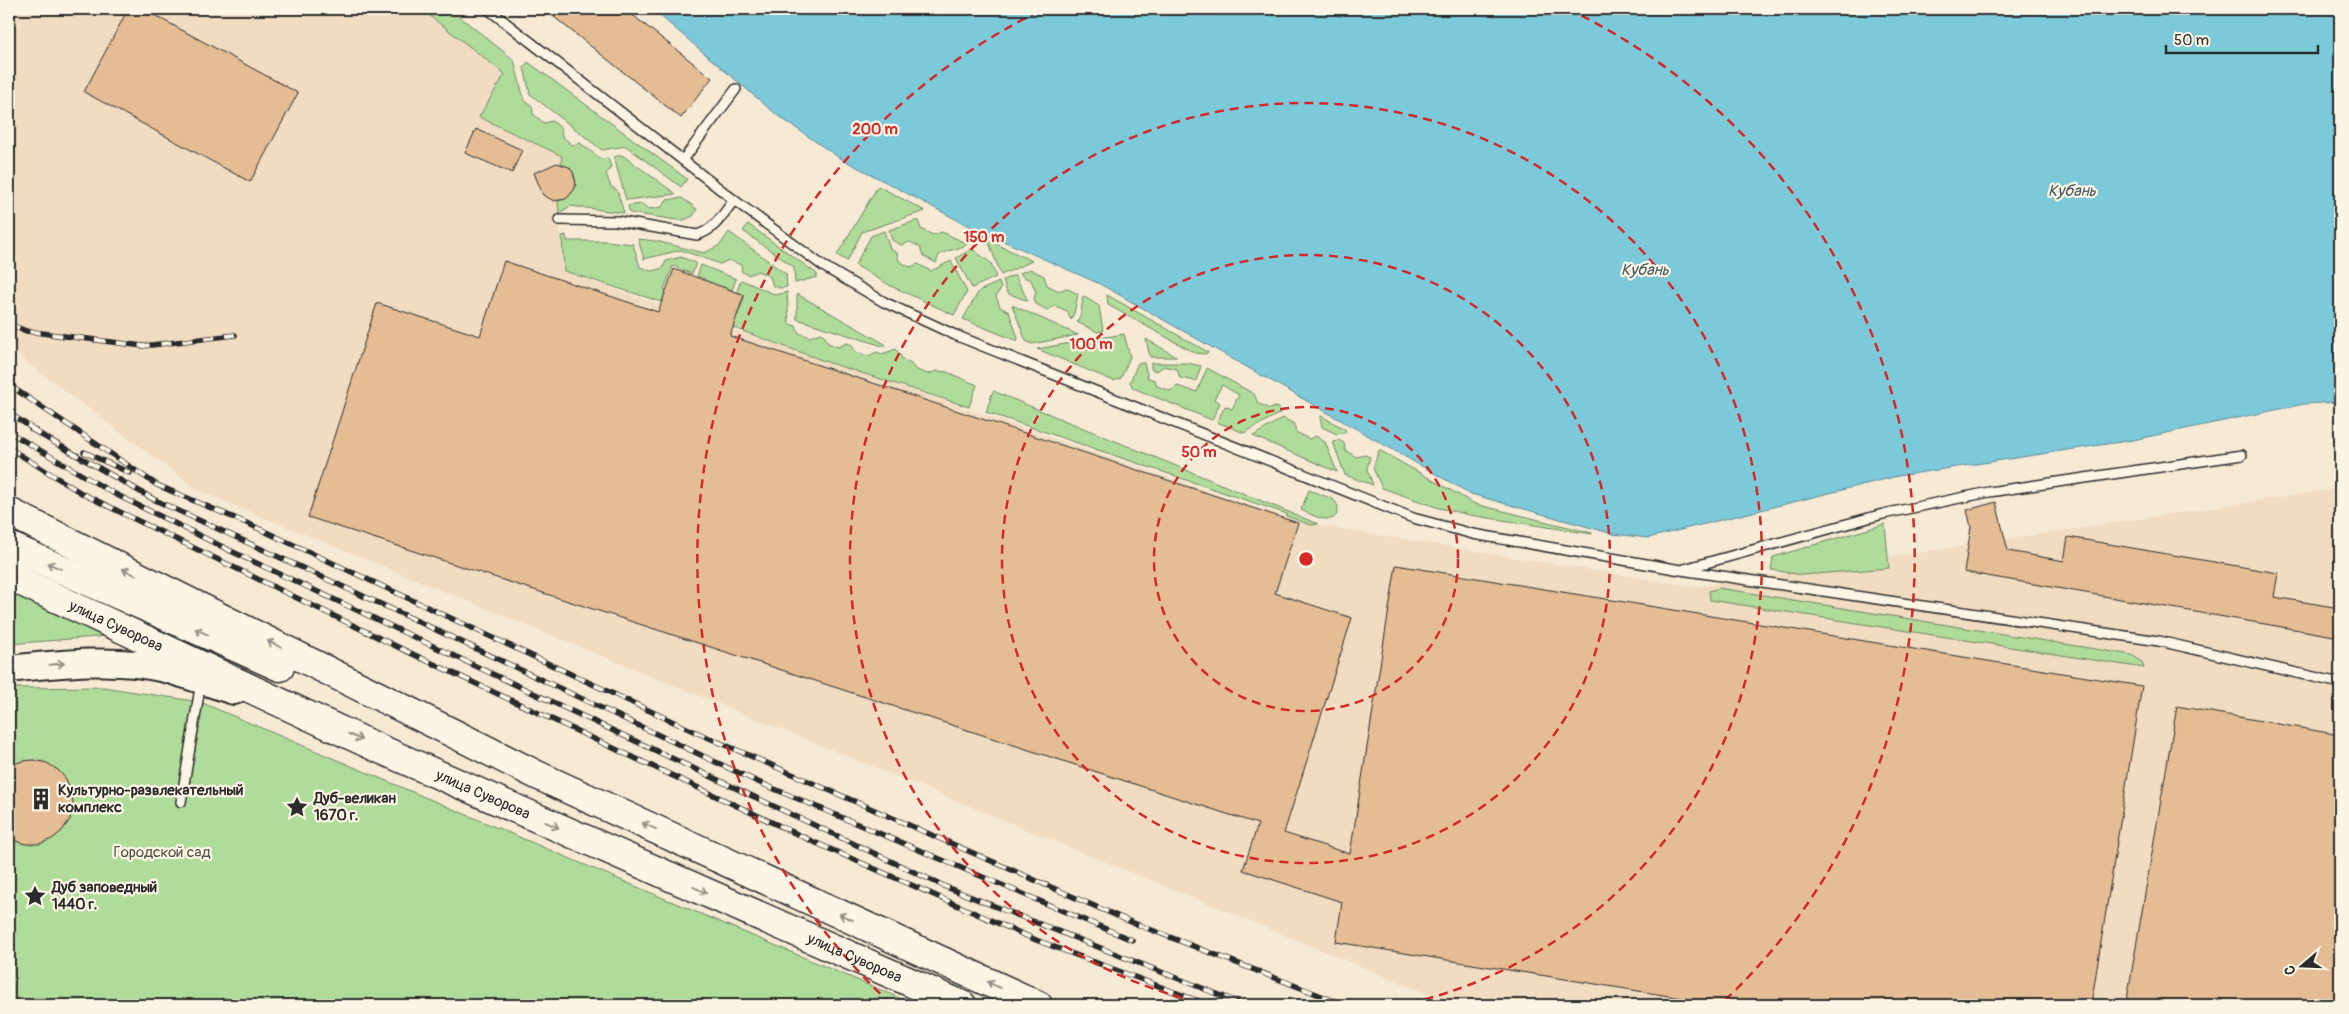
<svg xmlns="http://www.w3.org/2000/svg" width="2349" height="1014" viewBox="0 0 2349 1014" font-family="Pangolin,sans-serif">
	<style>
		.built { fill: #f1dcc2 }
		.green { fill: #afdc9a; stroke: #6d8462 }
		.water { fill: #7cc9da; stroke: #5c8a94 }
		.building { fill: #e4bd94; stroke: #2b2b2b }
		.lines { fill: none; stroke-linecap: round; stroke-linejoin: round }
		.service-casing { stroke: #2b2b2b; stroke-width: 12 }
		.secondary-casing { stroke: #2b2b2b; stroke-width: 30 }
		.primary-casing { stroke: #2b2b2b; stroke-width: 31 }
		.service { stroke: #fcf5e5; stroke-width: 9 }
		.secondary { stroke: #fcf5e5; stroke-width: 26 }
		.primary { stroke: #fcf5e5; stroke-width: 28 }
		.rail-casing { stroke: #2b2b2b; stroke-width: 5.5 }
		.rail { stroke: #fcf5e5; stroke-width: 4; stroke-dasharray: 11; stroke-linecap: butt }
		.oneway { stroke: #949088 }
		.ring { fill: none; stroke: #d62828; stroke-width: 2.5; stroke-dasharray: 9 6 }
		.labels { text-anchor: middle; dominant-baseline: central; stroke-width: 4.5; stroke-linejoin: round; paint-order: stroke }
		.street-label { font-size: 15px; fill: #2b2b2b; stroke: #fcf5e5 }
		.poi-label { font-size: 15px; font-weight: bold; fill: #2b2b2b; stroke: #fcf5e5; text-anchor: start }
		.park-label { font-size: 15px; fill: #4c5747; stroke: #fcf5e5 }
		.water-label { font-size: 16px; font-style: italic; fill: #435a60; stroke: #fcf5e5 }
		.centre { fill: #d62828; stroke: #fcf5e5; stroke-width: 2.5 }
		.ring-label { font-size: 15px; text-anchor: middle; font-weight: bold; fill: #d62828; stroke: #fcf5e5; stroke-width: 4.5; stroke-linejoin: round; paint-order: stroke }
	</style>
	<rect width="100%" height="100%" fill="#f7ead5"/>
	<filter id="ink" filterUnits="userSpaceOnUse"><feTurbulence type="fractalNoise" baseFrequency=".02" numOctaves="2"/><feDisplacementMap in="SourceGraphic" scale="10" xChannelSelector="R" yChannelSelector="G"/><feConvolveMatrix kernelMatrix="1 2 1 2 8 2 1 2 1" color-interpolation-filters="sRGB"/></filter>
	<g filter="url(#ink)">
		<path class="built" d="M9 9H421L505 74 479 117 562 156 558 201 564 272 1299 522 1695 587 2340 488V1005H1455L199 491 9 349Z"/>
		<g class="green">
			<path d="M421 9H450L514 60 524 100 532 106 533 114 544 123 552 121 561 128 562 136 572 145 580 143 601 159 608 158 611 167 606 174 611 187 617 190 624 213 571 206 559 213 558 201C573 198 579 186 573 172L561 164 562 156 479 117 505 74Z"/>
			<path d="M528 62 687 179 681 187 626 146 602 150 530 94 524 67Z"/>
			<path d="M622 155 676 194 626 200 614 157Z"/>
			<path d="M878 186 925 211 862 232 847 261 837 255Z"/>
			<path d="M682 198 697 209 693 216 684 220H677L630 213 628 206 642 204 649 209 662 207 666 200Z"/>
			<path d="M918 220 921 229 933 235 942 232 968 244C958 250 949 249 939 255L936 263 923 256 920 247 910 242 901 245 892 240 889 230Z"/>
			<path d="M748 224 817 274V277L795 283 794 267 743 231Z"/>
			<path d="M884 231 890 249 897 253 899 261 910 267 918 264 931 271 951 261 967 292 954 315 891 286 855 265 871 236Z"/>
			<path d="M729 232 786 274 787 287 780 288 773 286 770 277 758 271 749 275 742 272 741 265 729 260 720 264 681 250 644 259 638 239 656 241 704 253 720 245Z"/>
			<path d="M566 235 567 241H607L633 244 640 267 651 271 663 268 666 261 681 257 696 263 692 274 673 266 664 289 696 302 705 279 697 276 701 265 736 279 732 290 724 287 717 307 738 315 745 295 737 291 741 280 776 295 787 292 789 324 796 326 799 333 810 337 820 333 824 335 828 343 838 347 847 343 852 345 855 352 868 356 877 352 882 354 896 349 903 360 911 364 915 369 927 374 938 371 947 372 977 385 969 407 827 362 677 307 564 271 562 236Z"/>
			<path d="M988 240 1032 261 1001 275Z"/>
			<path d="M972 249 991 263 996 277 972 288 956 258Z"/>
			<path d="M1030 269 1044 276 1047 285 1059 291 1066 288 1078 294 1074 313 1071 320 1067 311 1055 306 1047 310 1036 304 1034 298 1036 292 1031 280 1023 277 1020 273Z"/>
			<path d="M1015 275 1028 301 1007 293 1003 280Z"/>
			<path d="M999 282 1001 288 996 296 1000 307 1009 312 1018 338 1017 341 963 319 979 291Z"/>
			<path d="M797 294 885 344 886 347 797 319Z"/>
			<path d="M1107 295 1208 352 1206 354 1195 353 1108 305Z"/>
			<path d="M1083 296 1099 306 1103 331 1097 332 1077 322 1081 314Z"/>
			<path d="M1012 305 1078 335 1032 344 1026 341Z"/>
			<path d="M1124 334 1130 357 1121 378 1114 381 1037 349 1077 342 1082 347 1095 345 1099 338Z"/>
			<path d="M1146 339 1177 357H1150Z"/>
			<path d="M1138 363H1144L1148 378 1155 380 1157 386 1170 391 1177 386 1197 392 1207 368 1254 394 1258 403 1269 409 1276 407 1279 408 1280 413 1244 433 1217 422 1225 406 1232 409 1239 395 1222 385 1214 399 1220 403 1212 420 1133 388 1130 382Z"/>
			<path d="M1151 363H1187L1201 366 1196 381 1180 378 1177 369 1164 366 1157 371 1151 369Z"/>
			<path d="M993 391 1318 524 1311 525 1286 516 1287 514 986 412Z"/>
			<path d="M1321 416 1345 429 1346 432 1337 434 1322 427 1320 418Z"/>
			<path d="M1283 418 1294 424 1296 432 1309 439 1316 436 1325 442 1337 472 1253 436Z"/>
			<path d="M1338 440 1344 443 1345 450 1356 457 1365 455 1370 457 1367 469 1373 485 1345 475 1333 442Z"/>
			<path d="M1379 450 1475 504 1592 533V534L1470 515 1439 508 1382 488 1373 468Z"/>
			<path d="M1309 490 1333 499 1338 506C1339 530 1312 515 1301 510Z"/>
			<path d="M1885 524 1889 568 1803 575 1771 570 1773 557Z"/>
			<path d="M1719 588 2132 655 2142 662 2144 668 1710 600 1709 591Z"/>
			<path d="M9 590 108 636 9 644Z"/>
			<path d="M103 687 200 702 916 1005H9V690L17 688Z"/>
		</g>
		<path class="water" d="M652 9H2340V402L2304 404 2133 440 1898 476 1648 538 1613 534 1471 494 1100 284 965 224 838 157 777 115Z"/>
		<g class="building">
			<path d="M128 9H143L298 93 250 182 84 92Z"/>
			<path d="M544 9H625L712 78 681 118Z"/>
			<path d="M476 129 522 150 512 173 465 153Z"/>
			<path d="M557 163 569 167 573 172 576 184 574 190 566 199 554 201 543 195 534 173Z"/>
			<path d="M504 261 658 312 674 269 744 295 730 336 1298 523 1275 593 1352 618 1284 833 1350 854 1396 565 2142 686 2091 1005H1725L1336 942 1342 902 1243 870 1258 824 308 517 377 303 480 336Z"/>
			<path d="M1996 502 2008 551 2064 561 2068 537 2278 573 2274 597 2340 608V637L1964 572 1971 527 1967 510Z"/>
			<path d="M2177 706 2340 735V1005H2126Z"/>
			<path d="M34 760 47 763 58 770 66 779 72 792 73 806 70 819 62 831 52 839 39 844H25L9 839V766L22 761Z"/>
		</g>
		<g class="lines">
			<g class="service-casing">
				<g id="service">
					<path d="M488 9 734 200 823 266 884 302 955 335 1413 518 1473 534 1681 570 2159 641 2340 683"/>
					<path d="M683 160 736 89"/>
					<path d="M559 220 617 221 697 235C715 230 723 214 734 200"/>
					<path d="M1684 569 1883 514 1989 492 2242 455"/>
					<path d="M181 802 201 682"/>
				</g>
			</g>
			<g class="secondary-casing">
				<path id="secondary" d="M9 669C56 664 119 657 165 669 188 675 211 684 234 691"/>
			</g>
			<g class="primary-casing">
				<g id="primary">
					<path d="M9 512 537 775 1038 1005"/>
					<path d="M9 546 280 667"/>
					<path id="s1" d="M9 576 380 749 962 1005"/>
				</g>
			</g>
			<use href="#service" class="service"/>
			<use href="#secondary" class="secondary"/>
			<use href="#primary" class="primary"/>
			<g class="rail-casing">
				<g id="rail">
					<path d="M9 324 26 331 143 346 235 335"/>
					<path d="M9 385 157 485 251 525 691 730 1131 922 1345 1005"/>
					<path d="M9 413 36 431"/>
					<path d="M31 429 153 499 413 619 758 782 1132 940"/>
					<path d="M9 432 113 493 233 552 946 887 1245 1005"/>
					<path d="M9 448 83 494 404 650 814 842 1036 940 1209 1005"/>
					<path d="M84 452 130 473"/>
				</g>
			</g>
			<use href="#rail" class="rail"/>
		</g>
		<defs><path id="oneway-shaft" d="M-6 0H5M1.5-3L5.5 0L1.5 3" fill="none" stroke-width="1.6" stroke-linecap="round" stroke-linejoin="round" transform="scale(1.25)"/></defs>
		<g class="oneway">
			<use href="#oneway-shaft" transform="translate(54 566) rotate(-156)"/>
			<use href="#oneway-shaft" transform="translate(129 572) rotate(-153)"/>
			<use href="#oneway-shaft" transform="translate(202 632) rotate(-156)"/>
			<use href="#oneway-shaft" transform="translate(274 644) rotate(-153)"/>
			<use href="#oneway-shaft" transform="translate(57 664) rotate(-5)"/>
			<use href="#oneway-shaft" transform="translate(355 737) rotate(25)"/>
			<use href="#oneway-shaft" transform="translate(552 825) rotate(24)"/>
			<use href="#oneway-shaft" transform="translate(649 826) rotate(-156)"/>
			<use href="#oneway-shaft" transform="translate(700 890) rotate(24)"/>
			<use href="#oneway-shaft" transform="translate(846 917) rotate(-155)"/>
			<use href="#oneway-shaft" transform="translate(994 985) rotate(-155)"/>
		</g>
	</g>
	<g class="ring">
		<circle cx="1306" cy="559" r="152"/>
		<circle cx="1306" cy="559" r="304"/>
		<path d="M1211 1005A456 456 0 1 1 1401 1005"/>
		<path d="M891 1004A609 609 0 0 1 1044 9M1568 9A609 609 0 0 1 1721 1004"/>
	</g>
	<defs>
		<g id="building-bare" transform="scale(1.725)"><path d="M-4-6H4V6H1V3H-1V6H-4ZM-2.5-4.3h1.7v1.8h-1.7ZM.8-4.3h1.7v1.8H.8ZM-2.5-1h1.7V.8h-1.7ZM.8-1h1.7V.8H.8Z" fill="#2b2b2b" stroke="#fcf5e5" stroke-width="2.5" paint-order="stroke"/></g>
		<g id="sight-bare" transform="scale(1.725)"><path d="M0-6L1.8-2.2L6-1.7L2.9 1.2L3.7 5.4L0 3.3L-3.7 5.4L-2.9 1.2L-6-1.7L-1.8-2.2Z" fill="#2b2b2b" stroke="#fcf5e5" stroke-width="2.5" paint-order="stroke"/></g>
	</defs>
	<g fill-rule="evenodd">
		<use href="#building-bare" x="41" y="799"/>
		<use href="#sight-bare" x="297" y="807"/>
		<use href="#sight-bare" x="35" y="896"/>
	</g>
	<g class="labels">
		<g class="street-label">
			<text stroke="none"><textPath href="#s1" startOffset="118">улица Суворова</textPath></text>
			<text stroke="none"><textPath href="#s1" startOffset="522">улица Суворова</textPath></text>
			<text stroke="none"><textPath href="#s1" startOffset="928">улица Суворова</textPath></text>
		</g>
		<g class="poi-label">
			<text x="58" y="790">Культурно-развлекательный<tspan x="58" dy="17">комплекс</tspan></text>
			<text x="314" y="798">Дуб-великан<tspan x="314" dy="17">1670 г.</tspan></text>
			<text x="52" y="887">Дуб заповедный<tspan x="52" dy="17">1440 г.</tspan></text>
		</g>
		<g class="park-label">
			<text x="162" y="852">Городской сад</text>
		</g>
		<g class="water-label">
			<text x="2072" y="191">Кубань</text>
			<text x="1645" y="270">Кубань</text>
		</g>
	</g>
	<circle cx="1306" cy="559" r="8" class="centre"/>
	<g class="ring-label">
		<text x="875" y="134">200 m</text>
		<text x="984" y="242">150 m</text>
		<text x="1091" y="349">100 m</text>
		<text x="1199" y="457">50 m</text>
	</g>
	<rect width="2349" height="1014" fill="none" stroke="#fcf5e5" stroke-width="30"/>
	<rect x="15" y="15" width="2319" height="984" fill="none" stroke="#2b2b2b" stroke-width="2" filter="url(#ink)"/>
	<g transform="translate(2302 966) rotate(251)" stroke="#fcf5e5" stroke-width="4" paint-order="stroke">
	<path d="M0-4L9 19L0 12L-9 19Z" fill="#2b2b2b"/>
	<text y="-8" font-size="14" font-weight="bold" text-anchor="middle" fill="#2b2b2b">С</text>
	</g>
	<path d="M2166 45v8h152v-8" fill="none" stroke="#2b2b2b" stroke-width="2.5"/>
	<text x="2174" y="45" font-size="15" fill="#2b2b2b" stroke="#fcf5e5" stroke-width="4" paint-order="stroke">50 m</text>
</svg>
